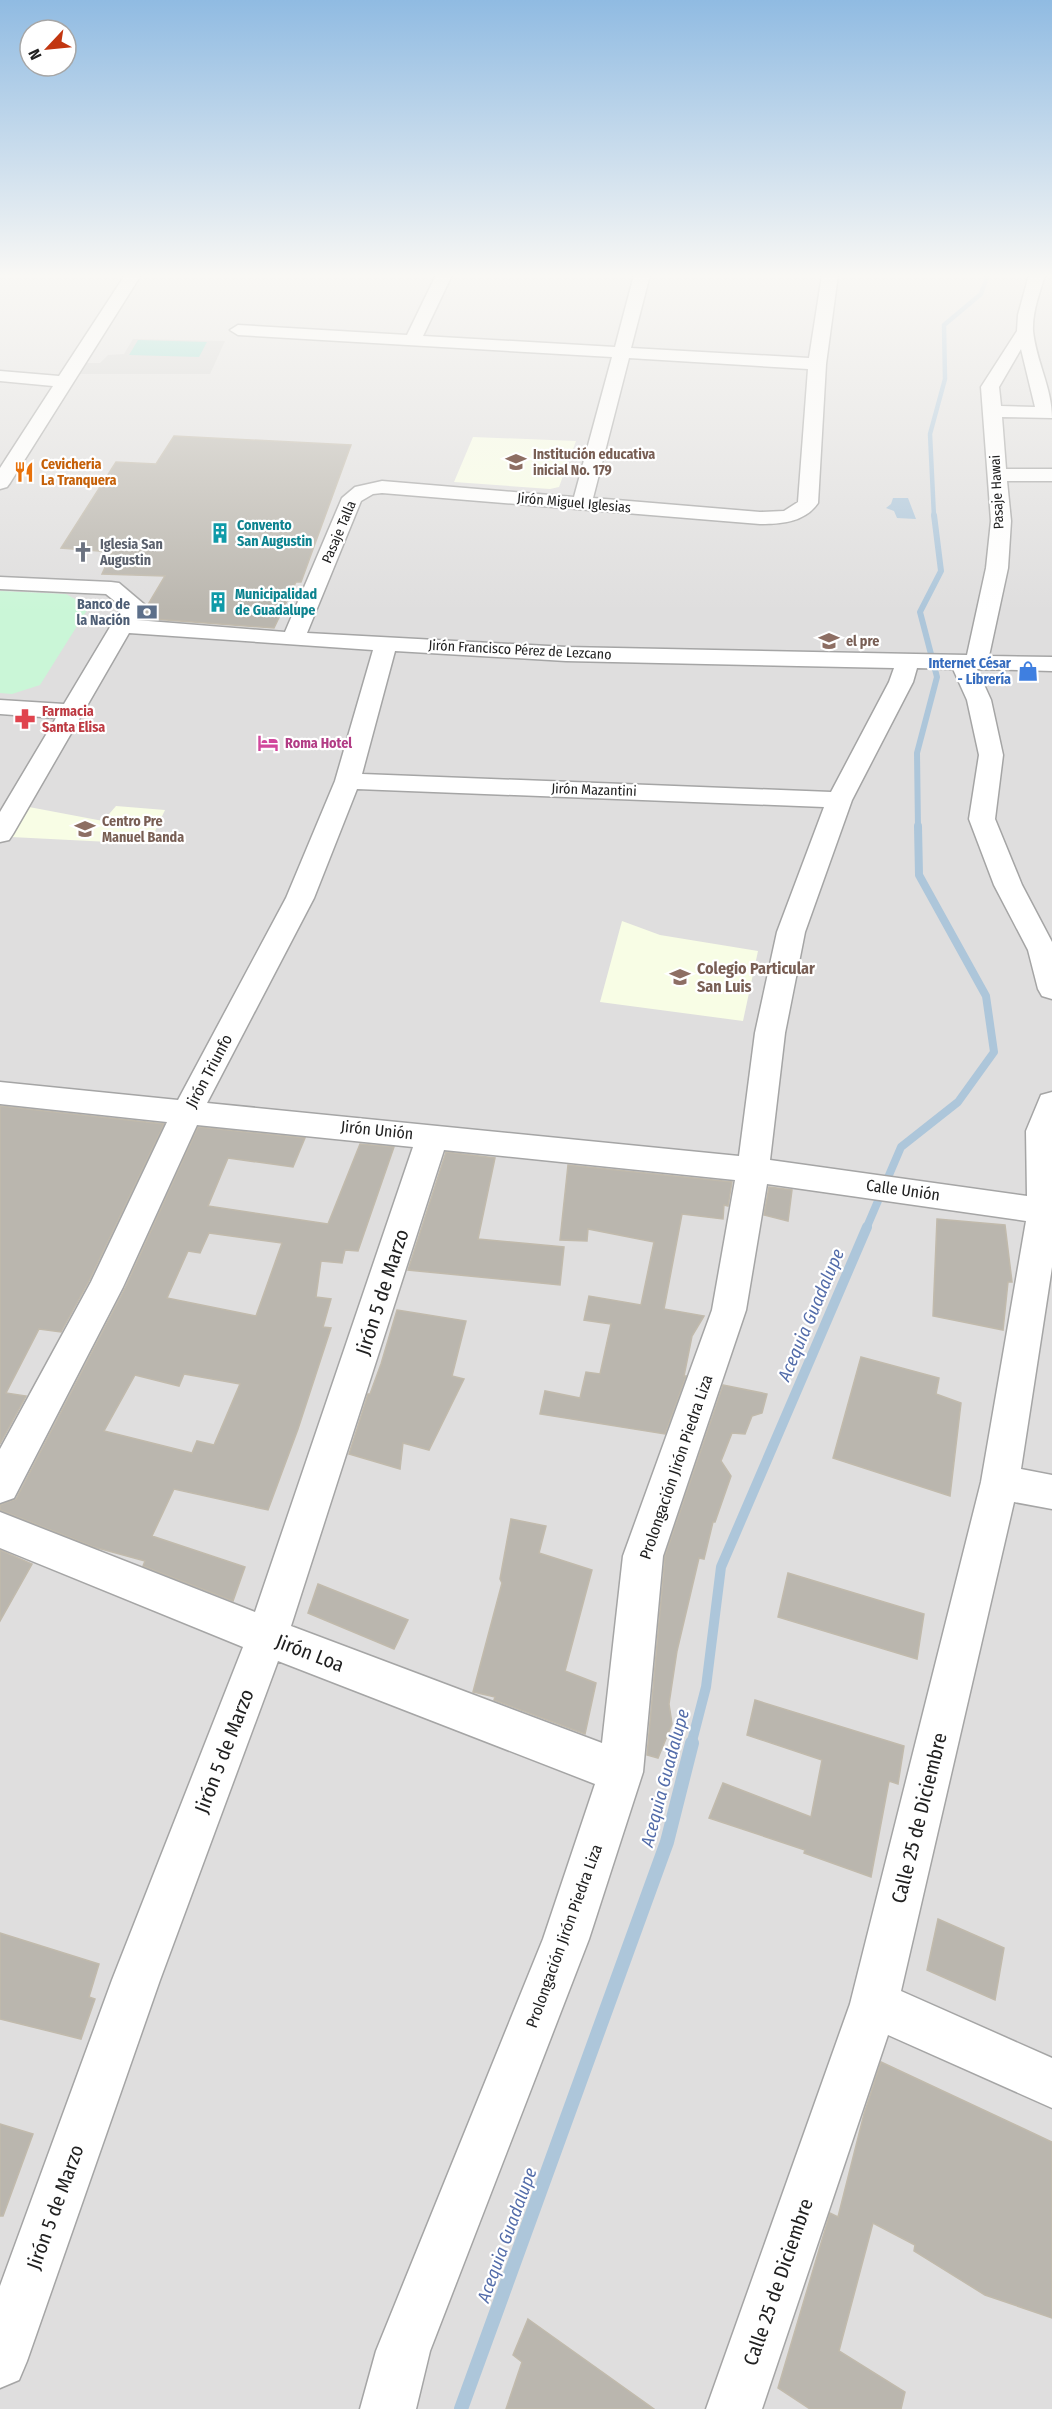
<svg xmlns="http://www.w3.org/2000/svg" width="1052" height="2409" viewBox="0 0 1052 2409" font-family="'Fira Sans Condensed',sans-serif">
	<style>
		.residential { fill: #dfdede }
		.education { fill: #f8fde5 }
		.religious { fill: #cfcfcf }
		.park { fill: #caf6d7 }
		.pitch { fill: #8dd9cc }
		.water { fill: #adc6da }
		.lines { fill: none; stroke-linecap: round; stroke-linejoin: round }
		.stream-far4 { stroke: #adc6da; stroke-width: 4.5 }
		.stream-far3 { stroke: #adc6da; stroke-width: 6 }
		.stream-far2 { stroke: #adc6da; stroke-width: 8 }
		.stream-far1 { stroke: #adc6da; stroke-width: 10 }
		.stream { stroke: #adc6da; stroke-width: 14 }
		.building { fill: #bab6ae; stroke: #c1baac; stroke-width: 1.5; fill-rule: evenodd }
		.minor-casing { stroke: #a5a5a5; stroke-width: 3 }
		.minor { fill: #fff; fill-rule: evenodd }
		.labels { text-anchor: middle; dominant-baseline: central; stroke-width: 4.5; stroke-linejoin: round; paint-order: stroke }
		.far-education-label { font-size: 14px; font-weight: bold; fill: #785e54; stroke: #fff; text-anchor: start }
		.far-food-label { font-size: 14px; font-weight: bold; fill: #c56008; stroke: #fff; text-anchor: start }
		.far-street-label { font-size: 14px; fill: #212121; stroke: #fff }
		.far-culture-label { font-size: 14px; font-weight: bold; fill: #0d838f; stroke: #fff; text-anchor: start }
		.far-worship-label { font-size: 14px; font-weight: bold; fill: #5b616d; stroke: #fff; text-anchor: start }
		.far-service-label { font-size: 14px; font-weight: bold; fill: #4e5e75; stroke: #fff; text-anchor: end }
		.far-shop-label { font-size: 14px; font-weight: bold; fill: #366cbe; stroke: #fff; text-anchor: end }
		.far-health-label { font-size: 14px; font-weight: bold; fill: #be3a42; stroke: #fff; text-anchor: start }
		.far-hotel-label { font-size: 14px; font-weight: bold; fill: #b23c85; stroke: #fff; text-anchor: start }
		.education-label { font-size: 16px; font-weight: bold; fill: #785e54; stroke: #fff; text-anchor: start }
		.street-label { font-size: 16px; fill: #212121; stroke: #fff }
		.water-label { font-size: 18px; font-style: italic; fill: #546daa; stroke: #fff }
		.near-street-label { font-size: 20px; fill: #212121; stroke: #fff }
	</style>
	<rect width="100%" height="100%" fill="#f1f0e8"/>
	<rect class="residential" x="0" y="275" width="1052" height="2134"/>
	<g class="education">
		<path d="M473 437 576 441 559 487 550 489 454 482Z"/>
		<path d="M116 806 165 810 149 844 11 837 29 807 103 821Z"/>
		<path d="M622 921 660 935 758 951 743 1021 600 1002Z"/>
	</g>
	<path class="religious" d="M133 339 225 341 210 374H79L83 363H100L108 355 124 354Z"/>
	<path class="park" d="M0 591 66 594 89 607 40 685 12 694 0 693Z"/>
	<path class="pitch" d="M138 340 207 342 199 357 129 355Z"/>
	<path class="water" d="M893 498H908L916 519 897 518 894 511 886 508 891 504Z"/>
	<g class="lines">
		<path class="stream-far4" d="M934 517 930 434 945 379 944 325 981 294 988 275"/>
		<path class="stream-far3" d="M918 828 917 753 937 677 920 612 941 571 934 515"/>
		<path class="stream-far2" d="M866 1229 901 1147 958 1102 994 1052 986 996 919 875 918 826"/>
		<path class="stream-far1" d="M691 1745 706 1687 721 1567 867 1227"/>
		<path class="stream" d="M461 2409 667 1842 692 1743"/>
	</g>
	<g class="building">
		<path d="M174 436 351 445 301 582H296L274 628 140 618 165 576 102 574 112 552 61 548 116 462 156 464Z"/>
		<path d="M0 1106 164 1124 89 1281 61 1332 39 1329 6 1393 26 1396 0 1444Z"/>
		<path d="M198 1127 305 1138 293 1167 228 1158 208 1206 328 1224 360 1144 394 1147 358 1251 345 1250 342 1263 321 1261 316 1297 331 1299 323 1327 331 1328 298 1429 268 1510 174 1489 152 1536 245 1567 233 1601 143 1566 145 1561 94 1547 0 1510V1505L16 1499 125 1288ZM209 1233 282 1243 256 1316 167 1298 188 1251 200 1253ZM184 1374 240 1384 214 1445 197 1441 192 1453 104 1431 135 1375 179 1386Z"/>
		<path d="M446 1152 495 1158 478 1239 564 1247 560 1285 408 1270Z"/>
		<path d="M568 1165 732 1182 728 1206 724 1205 723 1219 682 1214 664 1309 704 1316 692 1336 684 1376H686L665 1434 540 1414 545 1391 580 1398 586 1372 600 1374 611 1324 584 1320 589 1296 641 1305 654 1242 588 1229 587 1241 560 1240Z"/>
		<path d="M769 1187 792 1190 788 1221 764 1215Z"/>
		<path d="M937 1219 1005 1225 1012 1282H1008L1003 1330 933 1316Z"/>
		<path d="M397 1310 466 1321 452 1376 464 1379 429 1450 403 1443 400 1469 349 1454 368 1394H370L381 1364Z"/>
		<path d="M861 1357 939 1378 936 1394 961 1403 950 1496 833 1458Z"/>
		<path d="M723 1385 767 1394 762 1413 752 1416 745 1434 732 1433 721 1461 731 1476 715 1522H713L704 1559 699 1558 677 1651 669 1704 672 1724 658 1758 647 1755 665 1556Z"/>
		<path d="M511 1519 546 1526 539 1553 592 1570 565 1671 596 1683 585 1734 494 1700 495 1697 473 1692 502 1583 500 1579Z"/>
		<path d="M0 1550 32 1564 0 1621Z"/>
		<path d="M788 1573 924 1614 917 1659 778 1617Z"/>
		<path d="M318 1584 408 1620 394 1649 308 1613Z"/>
		<path d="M755 1700 904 1746 898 1784 889 1781 871 1877 804 1853 805 1850 709 1818 723 1783 811 1817 822 1760 747 1735Z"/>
		<path d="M938 1919 1004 1948 995 2000 927 1970Z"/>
		<path d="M0 1933 99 1964 89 1997 95 1999 81 2039 0 2019Z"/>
		<path d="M881 2062 1052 2142V2318L985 2295 914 2251 915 2245 873 2223 839 2351 905 2392 901 2409H810L778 2388 830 2213 838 2217 864 2114Z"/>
		<path d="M0 2124 33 2134 3 2216H0Z"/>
		<path d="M528 2319 654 2409H506L522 2362 513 2355Z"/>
	</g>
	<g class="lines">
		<g class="minor-casing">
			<g id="minor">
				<path d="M125 275H141L10 483 7 487 0 489V468L53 386 0 381V371L59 376Z"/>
				<path d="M436 275H452L423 336 615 347 634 275H650L631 348 809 358 822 275H838L826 364 818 503C805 522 782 524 760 524L382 493 373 494 361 501 307 633 566 647 967 655 986 568 991 521 981 387 1017 331 1018 315 1029 275H1045C1040 292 1032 312 1033 331 1036 361 1052 388 1052 418L1002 417 1006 469H1052V481H1007L1011 521 1008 568 989 656 1052 657V671L977 669 991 700 1003 755 995 819 1022 885 1052 942V999L1042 996 1038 989 1028 950 994 885 969 819 979 755 967 700 953 669 917 668 913 682 852 800 805 932 785 1033 770 1160 1027 1196 1026 1131 1041 1095 1052 1092V1267L1021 1469 1052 1475V1509L1014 1502 901 1991 1052 2058V2108L888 2035 762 2409H706L850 2004 981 1482 1026 1221 767 1184 746 1310 663 1556 643 1772 589 1939 430 2351 416 2409H360L376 2351 543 1939 595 1784 278 1661 160 1980 27 2361 19 2380 0 2388V2286L112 1980 243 1647 0 1548V1512L255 1612 413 1147 197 1125 123 1287 14 1498 0 1503V1449L91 1282 167 1122 0 1104V1082L178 1100 286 898 335 781 373 650 129 633 13 834 9 840 0 842V812L56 718 0 714V700L64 704 122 607 106 594 0 589V577L111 582 119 583 145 605 136 620 285 632 342 498 355 487 382 481 574 497 612 357 238 335 230 330 238 325 407 335ZM1021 349 1035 407 1001 406 999 387ZM629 358 808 369 798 502 784 511 760 512 593 498ZM395 651 566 661 894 668 889 682 831 792 362 774ZM357 789 824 807 777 932 755 1033 739 1156 207 1103 314 898ZM444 1150 735 1180 712 1310 623 1556 602 1743 291 1626Z"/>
			</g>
		</g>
		<use href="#minor" class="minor"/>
	</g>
	<linearGradient id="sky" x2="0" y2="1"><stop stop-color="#90bbe2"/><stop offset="0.45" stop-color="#f9f8f5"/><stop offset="1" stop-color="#f9f8f5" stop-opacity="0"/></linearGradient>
	<rect width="1052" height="612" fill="url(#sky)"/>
	<defs>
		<g id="school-bare" transform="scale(1.62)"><path d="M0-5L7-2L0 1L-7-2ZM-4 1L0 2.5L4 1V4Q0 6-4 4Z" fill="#8d6e63" stroke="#fff" stroke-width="2.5" paint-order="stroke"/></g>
		<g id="restaurant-bare" transform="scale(1.62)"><path d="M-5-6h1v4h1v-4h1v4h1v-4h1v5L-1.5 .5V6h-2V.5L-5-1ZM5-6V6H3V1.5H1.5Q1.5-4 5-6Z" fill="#e8710a" stroke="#fff" stroke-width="2.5" paint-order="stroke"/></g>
		<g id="building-bare" transform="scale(1.62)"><path d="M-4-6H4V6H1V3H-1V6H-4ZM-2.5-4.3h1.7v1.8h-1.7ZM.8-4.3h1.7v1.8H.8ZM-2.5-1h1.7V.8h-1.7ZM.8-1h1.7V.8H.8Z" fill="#0f9aa8" stroke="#fff" stroke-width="2.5" paint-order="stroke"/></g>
		<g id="church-bare" transform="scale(1.62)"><path d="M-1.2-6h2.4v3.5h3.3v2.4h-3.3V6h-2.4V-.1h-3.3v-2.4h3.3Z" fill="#6b7280" stroke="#fff" stroke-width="2.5" paint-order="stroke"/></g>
		<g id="bank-bare" transform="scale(1.62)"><path d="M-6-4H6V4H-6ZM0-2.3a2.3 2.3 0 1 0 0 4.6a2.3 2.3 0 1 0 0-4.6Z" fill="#5c6f8a" stroke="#fff" stroke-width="2.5" paint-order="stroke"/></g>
		<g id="shop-bare" transform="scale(1.62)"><path d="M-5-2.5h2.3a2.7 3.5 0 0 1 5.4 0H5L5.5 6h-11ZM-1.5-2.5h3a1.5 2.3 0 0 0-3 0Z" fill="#3f7fe0" stroke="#fff" stroke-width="2.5" paint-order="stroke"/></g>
		<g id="pharmacy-bare" transform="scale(1.62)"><path d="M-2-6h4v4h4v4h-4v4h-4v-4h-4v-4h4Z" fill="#e0444e" stroke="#fff" stroke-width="2.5" paint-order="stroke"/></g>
		<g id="hotel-bare" transform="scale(1.62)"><path d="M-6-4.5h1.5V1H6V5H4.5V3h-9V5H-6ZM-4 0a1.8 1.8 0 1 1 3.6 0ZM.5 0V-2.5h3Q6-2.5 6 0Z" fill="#d1479c" stroke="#fff" stroke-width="2.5" paint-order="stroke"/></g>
	</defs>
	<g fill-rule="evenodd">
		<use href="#school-bare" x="516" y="462"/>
		<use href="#restaurant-bare" x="24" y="472"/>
		<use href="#building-bare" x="220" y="533"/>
		<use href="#church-bare" x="83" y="552"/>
		<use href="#building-bare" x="218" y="602"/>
		<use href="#bank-bare" x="147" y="612"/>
		<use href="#school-bare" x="829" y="641"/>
		<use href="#shop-bare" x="1028" y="671"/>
		<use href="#pharmacy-bare" x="25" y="719"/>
		<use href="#hotel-bare" x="268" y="743"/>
		<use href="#school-bare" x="85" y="829"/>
		<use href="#school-bare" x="680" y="977"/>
	</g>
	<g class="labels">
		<g class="far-education-label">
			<text x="533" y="454">Institución educativa<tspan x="533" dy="16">inicial No. 179</tspan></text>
			<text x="846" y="641">el pre</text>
			<text x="102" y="821">Centro Pre<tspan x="102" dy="16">Manuel Banda</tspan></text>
		</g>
		<g class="far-food-label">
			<text x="41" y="464">Cevicheria<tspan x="41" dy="16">La Tranquera</tspan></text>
		</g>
		<g class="far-street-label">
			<text transform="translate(997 492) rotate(-93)">Pasaje Hawai</text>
			<text transform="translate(574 503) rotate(5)">Jirón Miguel Iglesias</text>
			<text transform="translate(339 532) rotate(-67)">Pasaje Talla</text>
			<text transform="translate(520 650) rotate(3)">Jirón Francisco Pérez de Lezcano</text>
			<text transform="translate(594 790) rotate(2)">Jirón Mazantini</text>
		</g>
		<g class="far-culture-label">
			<text x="237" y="525">Convento<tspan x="237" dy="16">San Augustin</tspan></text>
			<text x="235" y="594">Municipalidad<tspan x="235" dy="16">de Guadalupe</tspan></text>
		</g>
		<g class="far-worship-label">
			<text x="100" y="544">Iglesia San<tspan x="100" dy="16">Augustin</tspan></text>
		</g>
		<g class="far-service-label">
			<text x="130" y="604">Banco de<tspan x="130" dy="16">la Nación</tspan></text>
		</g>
		<g class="far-shop-label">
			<text x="1011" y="663">Internet César<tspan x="1011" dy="16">- Librería</tspan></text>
		</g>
		<g class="far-health-label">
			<text x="42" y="711">Farmacia<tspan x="42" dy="16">Santa Elisa</tspan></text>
		</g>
		<g class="far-hotel-label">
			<text x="285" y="743">Roma Hotel</text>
		</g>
		<g class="education-label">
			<text x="697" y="968">Colegio Particular<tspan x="697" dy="18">San Luis</tspan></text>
		</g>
		<g class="street-label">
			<text transform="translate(209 1071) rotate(-62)">Jirón Triunfo</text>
			<text transform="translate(377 1130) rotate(6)">Jirón Unión</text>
			<text transform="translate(903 1190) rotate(8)">Calle Unión</text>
			<text transform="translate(676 1467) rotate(-71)">Prolongación Jirón Piedra Liza</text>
			<text transform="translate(564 1936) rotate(-70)">Prolongación Jirón Piedra Liza</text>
		</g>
		<g class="water-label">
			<text transform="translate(811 1315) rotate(-67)">Acequia Guadalupe</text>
			<text transform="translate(665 1778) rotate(-75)">Acequia Guadalupe</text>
			<text transform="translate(507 2235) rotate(-70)">Acequia Guadalupe</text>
		</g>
		<g class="near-street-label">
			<text transform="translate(382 1292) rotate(-72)">Jirón 5 de Marzo</text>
			<text transform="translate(310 1653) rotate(21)">Jirón Loa</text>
			<text transform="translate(224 1751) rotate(-69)">Jirón 5 de Marzo</text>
			<text transform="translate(919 1818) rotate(-76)">Calle 25 de Diciembre</text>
			<text transform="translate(55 2207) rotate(-70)">Jirón 5 de Marzo</text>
			<text transform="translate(778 2282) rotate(-71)">Calle 25 de Diciembre</text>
		</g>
	</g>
	<g transform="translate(48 48) rotate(244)"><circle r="28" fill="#ffffff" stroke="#a6a6a6" stroke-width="1.5"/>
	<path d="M0-4.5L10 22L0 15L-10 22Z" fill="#c23610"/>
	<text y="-9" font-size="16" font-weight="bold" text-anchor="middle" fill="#212121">N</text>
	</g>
</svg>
